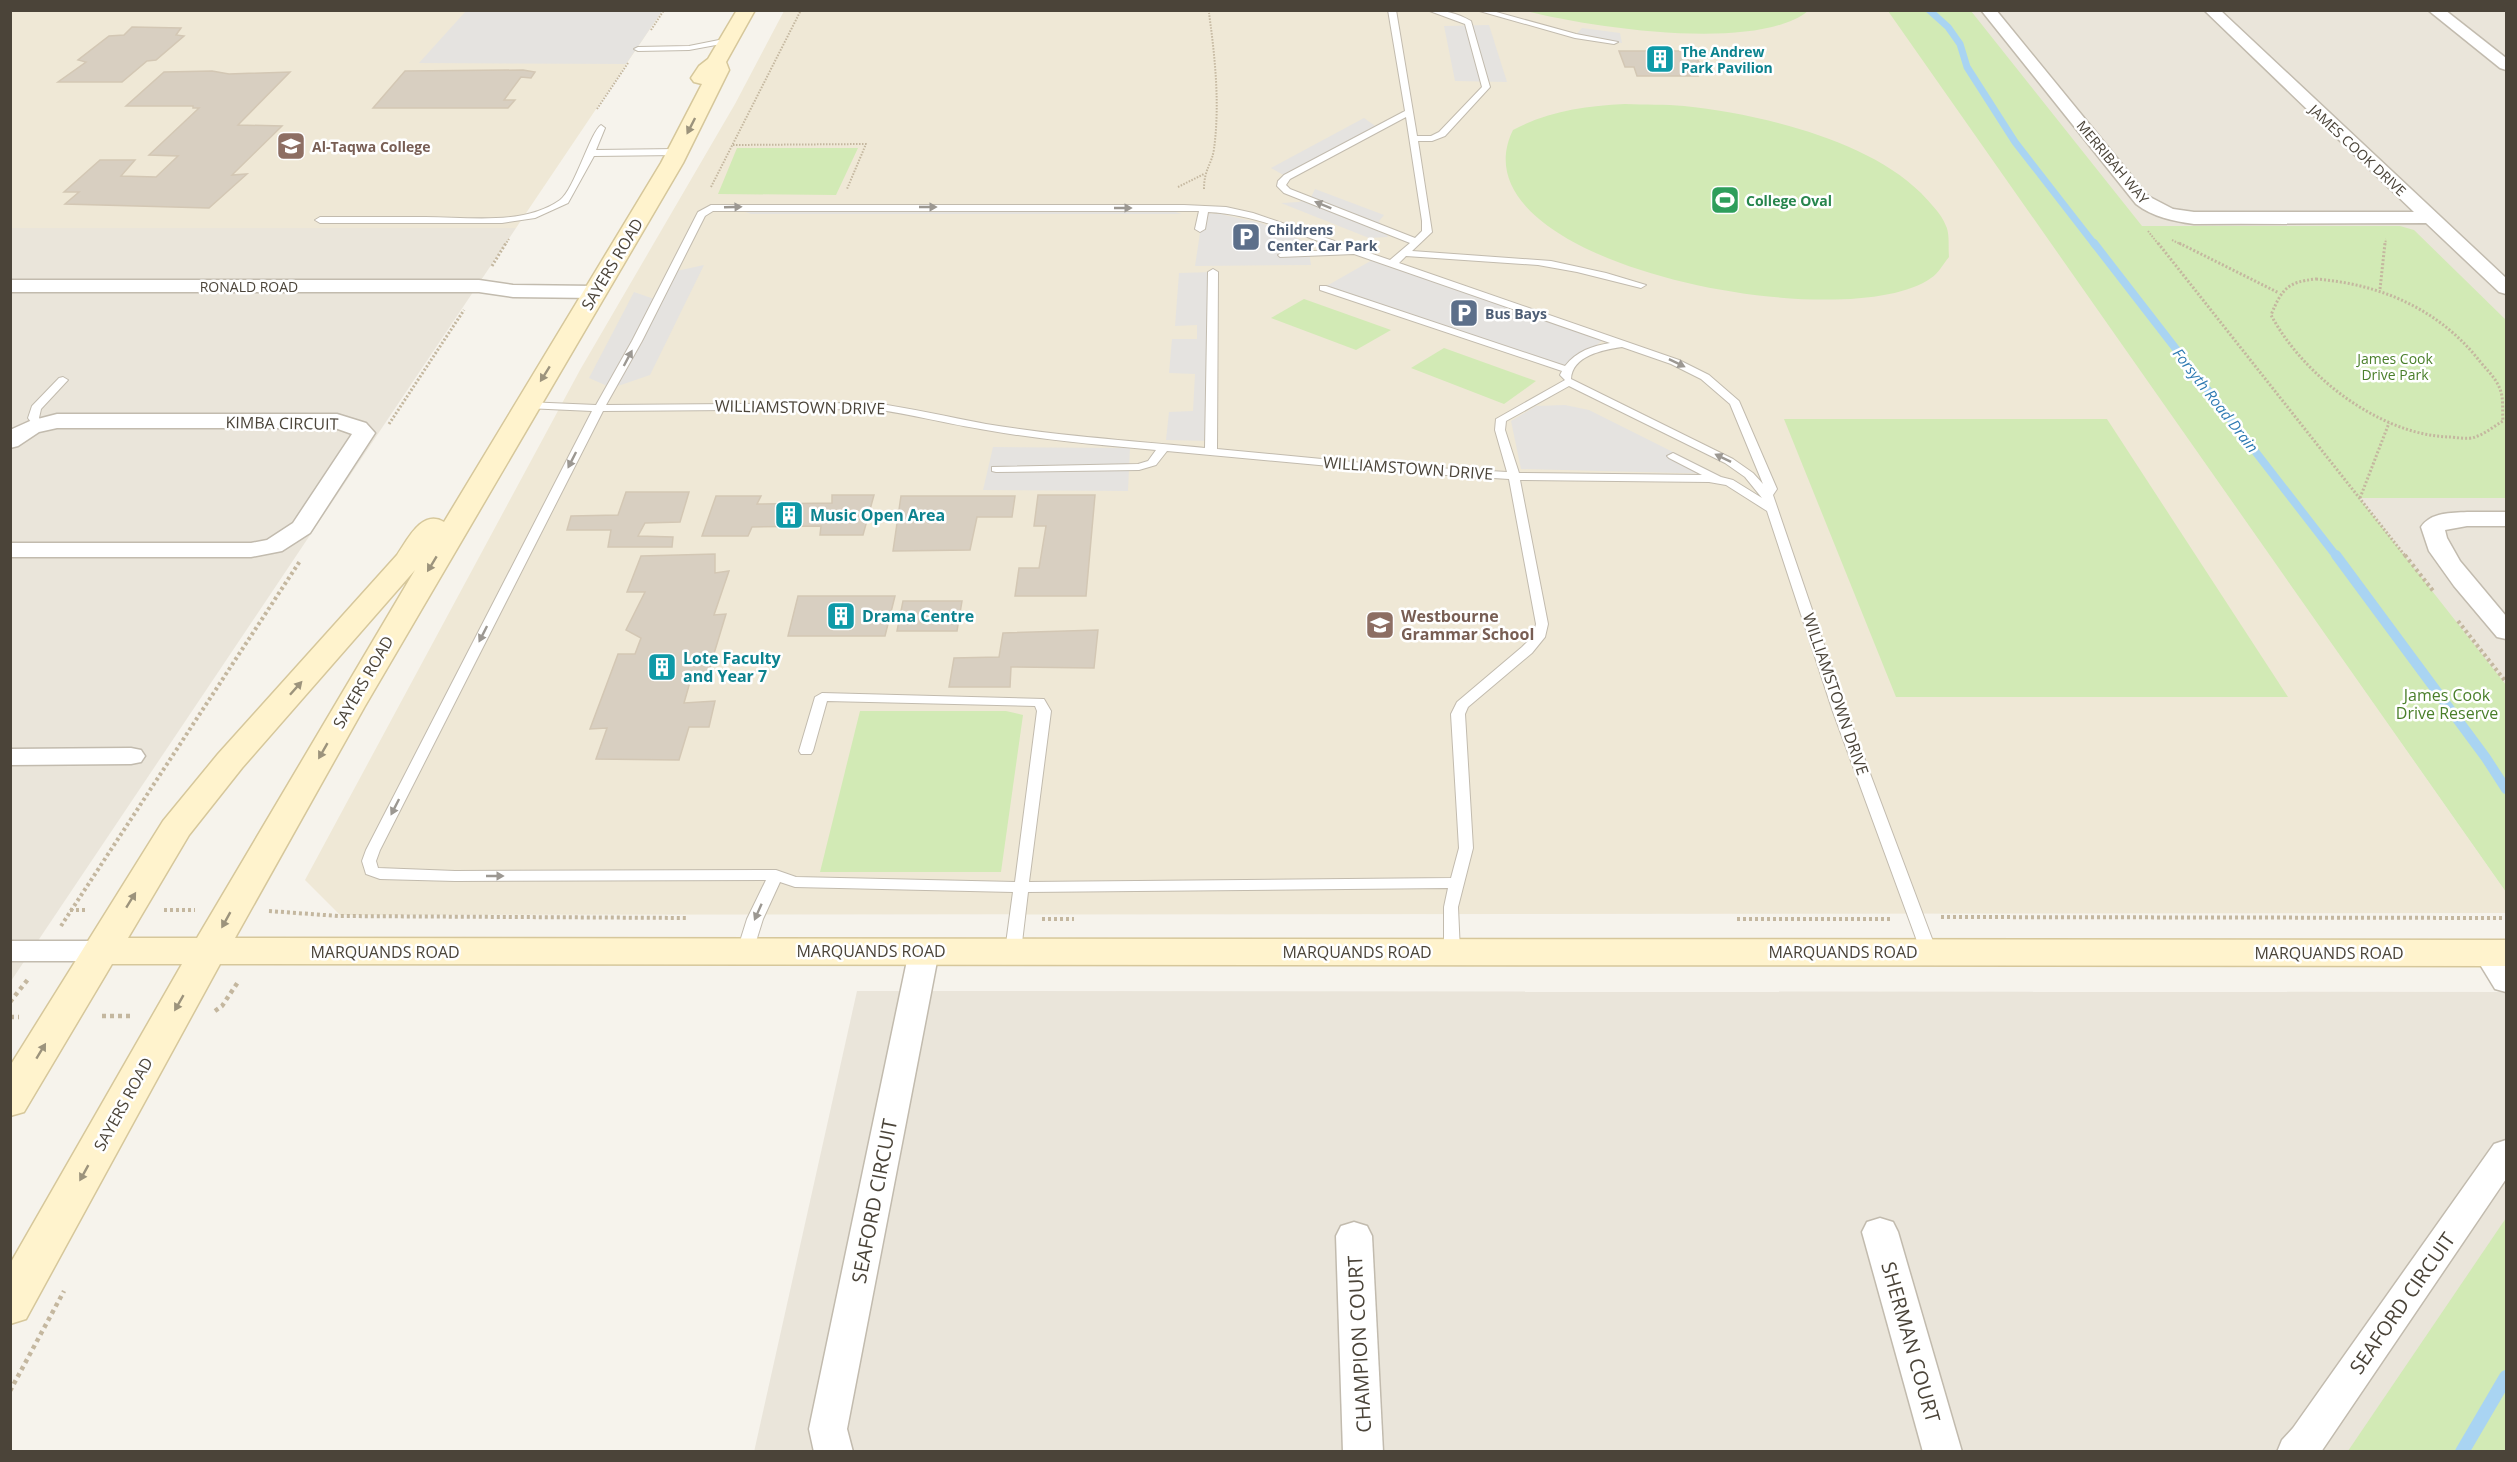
<svg xmlns="http://www.w3.org/2000/svg" width="2517" height="1462" viewBox="0 0 2517 1462" font-family="'Open Sans',sans-serif">
	<style>
		.residential { fill: #eae5da }
		.education { fill: #efe8d6 }
		.green { fill: #d2eab5 }
		.parking { fill: #e5e3e0 }
		.lines { fill: none; stroke-linecap: round; stroke-linejoin: round }
		.stream-far3 { stroke: #a9d4f2; stroke-width: 7 }
		.stream-far2 { stroke: #a9d4f2; stroke-width: 8 }
		.stream-far1 { stroke: #a9d4f2; stroke-width: 10 }
		.stream { stroke: #a9d4f2; stroke-width: 14 }
		.building { fill: #d8cfc1; stroke: #d3c7b4; stroke-width: 1.5 }
		.lane-casing { stroke: #c2bbae; stroke-width: 2 }
		.street-casing { stroke: #c2bbae; stroke-width: 3 }
		.secondary-casing { stroke: #d6c79b; stroke-width: 3 }
		.path-far3 { stroke: #c4b79f; stroke-width: 2; stroke-dasharray: 1.5 1.5; stroke-linecap: butt }
		.path-far2 { stroke: #c4b79f; stroke-width: 3; stroke-dasharray: 2 2; stroke-linecap: butt }
		.path-far1 { stroke: #c4b79f; stroke-width: 4; stroke-dasharray: 3 3; stroke-linecap: butt }
		.path { stroke: #c4b79f; stroke-width: 4.5; stroke-dasharray: 4 4; stroke-linecap: butt }
		.lane { fill: #fff; fill-rule: evenodd }
		.street { fill: #fff; fill-rule: evenodd }
		.secondary { fill: #fff3cd; fill-rule: evenodd }
		.oneway { fill: #9c937c }
		.oneway2 { fill: #9c9892 }
		.labels { text-anchor: middle; dominant-baseline: central; stroke-width: 5; stroke-linejoin: round; paint-order: stroke }
		.far-culture-label { font-size: 14px; font-weight: bold; fill: #0d838f; stroke: #fff; text-anchor: start }
		.far-education-label { font-size: 14px; font-weight: bold; fill: #785e54; stroke: #fff; text-anchor: start }
		.far-street-label { font-size: 14px; fill: #4b4439; stroke: #fff }
		.far-leisure-label { font-size: 14px; font-weight: bold; fill: #27864d; stroke: #fff; text-anchor: start }
		.far-service-label { font-size: 14px; font-weight: bold; fill: #4e5e75; stroke: #fff; text-anchor: start }
		.far-park-label { font-size: 14px; fill: #4a7f2a; stroke: #fff }
		.far-water-label { font-size: 15px; font-style: italic; fill: #2e7ab2; stroke: #fff }
		.street-label { font-size: 16px; fill: #4b4439; stroke: #fff }
		.culture-label { font-size: 16px; font-weight: bold; fill: #0d838f; stroke: #fff; text-anchor: start }
		.education-label { font-size: 16px; font-weight: bold; fill: #785e54; stroke: #fff; text-anchor: start }
		.park-label { font-size: 16px; fill: #4a7f2a; stroke: #fff }
		.near-street-label { font-size: 20px; fill: #4b4439; stroke: #fff }
	</style>
	<rect width="100%" height="100%" fill="#f6f3ec"/>
	<g class="residential">
		<path d="M1888 11H2506V892Z"/>
		<path d="M11 228H516L11 981Z"/>
		<path d="M857 991 2506 992V1451L754 1452Z"/>
	</g>
	<g class="education">
		<path d="M1888 10 2506 892V913L340 915 305 880 580 370 735 104 784 11Z"/>
		<path d="M11 11H662L516 228H11Z"/>
	</g>
	<g class="green">
		<path d="M1526 11 1808 10V11C1756 53 1589 27 1526 11Z"/>
		<path d="M1888 11H1971L2142 226H2400L2414 230 2506 320V498H2359L2506 685V892Z"/>
		<path d="M1625 104C1645 105 1665 104 1684 106 1759 114 1867 139 1921 193 1930 203 1941 213 1946 226 1950 234 1948 248 1949 257 1943 264 1938 274 1931 278 1847 339 1447 265 1513 130 1549 111 1584 106 1625 104Z"/>
		<path d="M737 148H858L836 195 718 194Z"/>
		<path d="M1304 299 1391 330 1356 350 1271 318Z"/>
		<path d="M1444 348 1536 381 1504 404 1411 368Z"/>
		<path d="M1784 419H2107L2288 697H1896Z"/>
		<path d="M860 711H1006L1023 715 1001 872H820Z"/>
		<path d="M2506 1218V1451H2348Z"/>
	</g>
	<g class="parking">
		<path d="M466 11H662L626 64 419 63Z"/>
		<path d="M1489 25 1507 82 1455 81 1444 26Z"/>
		<path d="M1582 28 1620 33 1622 43 1575 36Z"/>
		<path d="M1364 118 1378 128 1287 177 1271 168Z"/>
		<path d="M1315 189 1384 215 1379 221 1388 237 1369 238 1281 203 1299 202 1311 197Z"/>
		<path d="M731 207 1162 208 1182 214H751Z"/>
		<path d="M1203 213 1220 214 1261 223 1308 243 1311 265 1195 266Z"/>
		<path d="M1374 259 1607 337 1563 371 1323 288Z"/>
		<path d="M704 265 650 375 612 388 589 378 634 292 657 300 672 272Z"/>
		<path d="M1213 272 1211 441 1166 440 1169 412 1193 411 1195 374 1169 373 1172 339H1197V325L1175 326 1179 273Z"/>
		<path d="M1565 405 1589 410 1717 474 1521 469 1511 421 1536 406Z"/>
		<path d="M993 447 1130 448 1128 491 983 490Z"/>
	</g>
	<g class="lines">
		<path class="stream-far3" d="M1929 10 1948 27 1960 44 1967 67 2015 142 2095 245"/>
		<path class="stream-far2" d="M2094 243 2337 557"/>
		<path class="stream-far1" d="M2336 555 2486 758 2506 789"/>
		<path class="stream" d="M2462 1452 2506 1377"/>
	</g>
	<g class="building">
		<path d="M132 27 181 28 176 35 184 36 156 60 147 61 122 82H58L86 62 78 60 109 36 124 35Z"/>
		<path d="M1619 51H1693L1701 66 1693 67 1698 76H1637L1634 67H1625Z"/>
		<path d="M523 70 535 72 531 78 521 77 504 100H515L508 108H373L405 71Z"/>
		<path d="M212 71 229 74 290 72 238 125 282 126 232 175 247 174 209 208 65 204 79 192H64L100 160H135L121 176 156 177 178 156 149 155 199 108H193V106H126L164 72Z"/>
		<path d="M626 492H689L680 522 645 523 638 536 673 537 672 547H608L611 530H567L571 516 618 515Z"/>
		<path d="M832 495H874L863 535H820L821 526 752 527 748 536H702L716 496H761L757 504 832 503Z"/>
		<path d="M1038 495H1095L1086 596H1015L1019 568H1039L1046 526H1034Z"/>
		<path d="M901 496H1015L1012 517H977L970 550 893 551Z"/>
		<path d="M715 554V573L729 571 714 615 726 614 706 680 690 682 684 703 715 701 709 727H689L679 760 596 759 607 728 590 729 618 654H635L641 638 626 630 645 592H627L641 556Z"/>
		<path d="M798 596H895L885 636H788Z"/>
		<path d="M903 601H962L957 631H897Z"/>
		<path d="M1098 630 1094 668 1011 667 1010 687H949L954 658 999 657 1003 633Z"/>
	</g>
	<g class="lines">
		<g class="lane-casing">
			<g id="lane">
				<path d="M1388 10H1396L1417 136H1431L1439 132 1482 87 1465 24 1427 10C1442 10 1458 13 1471 21L1490 87 1445 136 1432 141H1418L1432 232 1412 251 1551 261 1606 273 1646 285 1641 288 1577 272 1538 265 1406 256 1399 263 1679 360 1709 375 1739 401 1777 489 1773 495 1847 712 1937 952 1934 956H1924L1921 952 1833 712 1767 511 1726 485 1709 482 1520 480 1548 624 1545 637 1532 653 1468 707 1465 714 1473 848 1458 907 1460 952 1457 956H1447L1444 952V907L1448 888 1028 892 1021 951 1018 955H1008L1005 951 1013 892 795 887 780 882 763 919 753 951 750 955H740L737 951 747 919 766 880 455 881 380 879 366 874 362 861 366 850 592 411 526 408 521 405 526 402 596 405 632 341 698 212 711 205H1184L1226 207 1253 213 1390 260 1410 243 1284 193 1277 186 1278 181 1284 175 1405 111ZM1406 117 1422 221V231L1415 238 1290 189 1286 185 1290 179ZM713 211H1199L1195 229 1200 232 1205 229 1208 212C1255 214 1299 235 1343 250L1283 252 1278 255 1280 257 1354 254 1610 343C1592 346 1577 351 1565 366L1326 286H1320V290L1562 371 1560 375 1565 380 1496 419 1495 430 1507 472 1384 465 1217 449 1218 272 1213 269 1208 272 1205 448C1132 441 1059 436 986 424 948 417 911 408 873 403L606 405 642 341 705 216ZM1622 347 1671 364 1701 379 1730 404 1763 484 1753 473 1733 459 1571 379C1572 356 1602 350 1622 347ZM1569 386 1725 463 1745 477 1762 498 1733 480 1721 477 1673 453 1667 456 1669 458 1702 475 1519 473 1505 430 1506 421ZM873 409C911 414 948 424 986 430 1043 440 1099 445 1156 450L1148 461 1138 464 992 467V471L996 472 1139 470 1156 465 1167 451 1384 471 1509 479 1536 624 1533 636 1522 647 1457 702 1451 714 1459 848 1451 878 1029 882 1051 711 1044 699 822 693 815 697 799 751 801 754H811L813 751 827 701 1035 706 1037 711 1015 882 796 877 776 870 455 871 378 868 376 861 380 850 603 411Z"/>
				<path d="M1476 10H1489L1576 34 1618 42 1614 44 1575 38Z"/>
				<path d="M729 38H732V42L689 50 638 51 634 49 638 47 689 46Z"/>
				<path d="M601 125 605 128 596 150 678 149 682 152 678 155 594 156 568 203 535 218 502 223H320L315 220 320 217C355 217 390 217 425 217 468 217 523 226 560 200 574 190 591 131 601 125Z"/>
				<path d="M63 377 68 380 41 409 39 418 43 424 38 427 34 426 28 418 32 406 59 378Z"/>
			</g>
		</g>
		<g class="street-casing">
			<g id="street">
				<path d="M1981 10H1996L2148 196 2173 209 2194 212H2414L2204 10H2220L2506 278V294L2499 292 2426 223 2194 224C2173 221 2153 217 2136 204Z"/>
				<path d="M2428 10H2445L2506 58V70L2500 68Z"/>
				<path d="M10 280H479L513 285 595 286 602 288 605 292 602 296 595 298 513 297 479 292H10Z"/>
				<path d="M57 414H337L366 423 375 433 310 533 282 551 251 557H10V543H251L267 540 293 523 352 434 335 428H57L39 432 18 446 10 448V430L30 421Z"/>
				<path d="M2467 512H2506V526H2467L2445 530 2447 538 2460 561 2506 616V639L2497 637 2454 586 2429 551 2421 527C2431 512 2451 513 2467 512Z"/>
				<path d="M131 748 141 750 145 756 141 762 131 764 10 765V749Z"/>
				<path d="M10 941H102L113 944 117 951 113 958 102 961H10Z"/>
				<path d="M924 941 935 944 939 951 847 1429 853 1452H814L809 1429 909 951 913 944Z"/>
				<path d="M2488 942 2499 946 2506 957V992L2495 989 2473 953 2477 946Z"/>
				<path d="M2506 1140V1179L2321 1452H2277L2282 1440 2293 1428 2494 1144Z"/>
				<path d="M1880 1218 1893 1222 1898 1232 1962 1452H1923L1862 1232 1867 1222Z"/>
				<path d="M1354 1222 1367 1226 1372 1236 1383 1452H1343L1336 1236 1341 1226Z"/>
			</g>
		</g>
		<g class="secondary-casing">
			<path id="secondary" d="M737 10H755L726 62 729 70 683 163 365 706 235 938 2506 940V966L220 964 26 1319 10 1324V1264L182 964H112L24 1112 10 1116V1066L163 821 218 754 397 555C408 539 422 509 444 522L661 163 702 84 694 82 691 78 699 66 708 59ZM415 570 197 938H128L189 835 242 768Z"/>
		</g>
		<g class="path-far3">
			<path d="M651 30 664 10"/>
			<path d="M597 109 628 63"/>
			<path d="M733 145 866 144 847 189"/>
			<path d="M711 187 801 10"/>
			<path d="M1178 187 1204 174"/>
			<path d="M1204 189C1204 169 1212 164 1214 149 1220 104 1215 57 1209 13"/>
			<path d="M2148 231 2159 245"/>
			<path d="M2172 240 2182 245"/>
			<path d="M505 245 509 239"/>
			<path d="M2385 245 2386 239"/>
		</g>
		<g class="path-far2">
			<path d="M2158 243 2406 557"/>
			<path d="M2179 243 2279 293"/>
			<path d="M492 266 506 243"/>
			<path d="M2316 279C2379 284 2437 308 2478 359 2485 368 2496 378 2500 389 2504 399 2502 411 2503 421 2494 426 2485 434 2475 437 2468 440 2456 437 2448 437 2378 434 2303 375 2271 315 2282 289 2287 282 2316 279Z"/>
			<path d="M2380 289 2385 243"/>
			<path d="M389 424 464 310"/>
			<path d="M2360 498 2389 423"/>
		</g>
		<g class="path-far1">
			<path d="M2405 555 2434 592"/>
			<path d="M2458 621 2506 682"/>
			<path d="M70 910H87"/>
			<path d="M164 910H195"/>
			<path d="M269 911 338 916 687 918"/>
			<path d="M1941 917 2506 918"/>
			<path d="M1042 919H1074"/>
			<path d="M1737 919H1892"/>
			<path d="M61 926 300 561"/>
		</g>
		<g class="path">
			<path d="M10 1002 29 978"/>
			<path d="M215 1011 222 1006 238 982"/>
			<path d="M102 1016H133"/>
			<path d="M10 1017H19"/>
			<path d="M10 1391 64 1291"/>
		</g>
		<use href="#lane" class="lane"/>
		<use href="#street" class="street"/>
		<use href="#secondary" class="secondary"/>
	</g>
	<defs><path id="oneway-solid" d="M-6-.8H1V-3.2L6.5 0L1 3.2V.8H-6Z" transform="scale(1.5)"/></defs>
	<g class="oneway">
		<use href="#oneway-solid" transform="translate(691 126) rotate(117)"/>
		<use href="#oneway-solid" transform="translate(545 374) rotate(122)"/>
		<use href="#oneway-solid" transform="translate(432 564) rotate(121)"/>
		<use href="#oneway-solid" transform="translate(296 688) rotate(-48)"/>
		<use href="#oneway-solid" transform="translate(323 751) rotate(120)"/>
		<use href="#oneway-solid" transform="translate(131 900) rotate(-58)"/>
		<use href="#oneway-solid" transform="translate(226 920) rotate(119)"/>
		<use href="#oneway-solid" transform="translate(179 1003) rotate(120)"/>
		<use href="#oneway-solid" transform="translate(41 1051) rotate(-59)"/>
		<use href="#oneway-solid" transform="translate(84 1173) rotate(119)"/>
	</g>
	<g class="oneway2">
		<use href="#oneway-solid" transform="translate(1323 205) rotate(-158)"/>
		<use href="#oneway-solid" transform="translate(733 207) rotate(-2)"/>
		<use href="#oneway-solid" transform="translate(928 207)"/>
		<use href="#oneway-solid" transform="translate(1123 208)"/>
		<use href="#oneway-solid" transform="translate(628 358) rotate(-62)"/>
		<use href="#oneway-solid" transform="translate(1677 363) rotate(26)"/>
		<use href="#oneway-solid" transform="translate(1723 458) rotate(-154)"/>
		<use href="#oneway-solid" transform="translate(572 460) rotate(117)"/>
		<use href="#oneway-solid" transform="translate(483 634) rotate(117)"/>
		<use href="#oneway-solid" transform="translate(395 807) rotate(117)"/>
		<use href="#oneway-solid" transform="translate(495 876)"/>
		<use href="#oneway-solid" transform="translate(758 912) rotate(114)"/>
	</g>
	<defs>
		<g id="building-square" transform="scale(1.5)"><rect x="-9" y="-9" width="18" height="18" rx="4" fill="#0f9aa8" stroke="#fff"/><path d="M-4-6H4V6H1V3H-1V6H-4ZM-2.5-4.3h1.7v1.8h-1.7ZM.8-4.3h1.7v1.8H.8ZM-2.5-1h1.7V.8h-1.7ZM.8-1h1.7V.8H.8Z" fill="#fff"/></g>
		<g id="school-square" transform="scale(1.5)"><rect x="-9" y="-9" width="18" height="18" rx="4" fill="#8d6e63" stroke="#fff"/><path d="M0-5L7-2L0 1L-7-2ZM-4 1L0 2.5L4 1V4Q0 6-4 4Z" fill="#fff"/></g>
		<g id="stadium-square" transform="scale(1.5)"><rect x="-9" y="-9" width="18" height="18" rx="4" fill="#2e9e5b" stroke="#fff"/><path d="M0-5a6.5 5 0 1 0 0 10a6.5 5 0 1 0 0-10ZM-3.5-1.8h7v3.6h-7Z" fill="#fff"/></g>
		<g id="parking-square" transform="scale(1.5)"><rect x="-9" y="-9" width="18" height="18" rx="4" fill="#5c6f8a" stroke="#fff"/><path d="M-3.5-5.5H1a3.5 3.5 0 0 1 0 7H-1V5.5H-3.5ZM-1-3.4V-.6H.8a1.4 1.4 0 0 0 0-2.8Z" fill="#fff"/></g>
	</defs>
	<g fill-rule="evenodd">
		<use href="#building-square" x="1660" y="59"/>
		<use href="#school-square" x="291" y="146"/>
		<use href="#stadium-square" x="1725" y="200"/>
		<use href="#parking-square" x="1246" y="237"/>
		<use href="#parking-square" x="1464" y="313"/>
		<use href="#building-square" x="789" y="515"/>
		<use href="#building-square" x="841" y="616"/>
		<use href="#school-square" x="1380" y="625"/>
		<use href="#building-square" x="662" y="667"/>
	</g>
	<g class="labels">
		<g class="far-culture-label">
			<text x="1681" y="51">The Andrew<tspan x="1681" dy="16">Park Pavilion</tspan></text>
		</g>
		<g class="far-education-label">
			<text x="312" y="146">Al-Taqwa College</text>
		</g>
		<g class="far-street-label">
			<text transform="translate(2358 150) rotate(43)">JAMES COOK DRIVE</text>
			<text transform="translate(2113 162) rotate(50)">MERRIBAH WAY</text>
			<text x="249" y="286">RONALD ROAD</text>
		</g>
		<g class="far-leisure-label">
			<text x="1746" y="200">College Oval</text>
		</g>
		<g class="far-service-label">
			<text x="1267" y="229">Childrens<tspan x="1267" dy="16">Center Car Park</tspan></text>
			<text x="1485" y="313">Bus Bays</text>
		</g>
		<g class="far-park-label">
			<text x="2395" y="358">James Cook<tspan x="2395" dy="16">Drive Park</tspan></text>
		</g>
		<g class="far-water-label">
			<text transform="translate(2216 400) rotate(52)">Forsyth Road Drain</text>
		</g>
		<g class="street-label">
			<text transform="translate(612 264) rotate(-59)">SAYERS ROAD</text>
			<text transform="translate(800 407) rotate(1)">WILLIAMSTOWN DRIVE</text>
			<text transform="translate(282 423) rotate(1)">KIMBA CIRCUIT</text>
			<text transform="translate(1408 468) rotate(4)">WILLIAMSTOWN DRIVE</text>
			<text transform="translate(363 682) rotate(-60)">SAYERS ROAD</text>
			<text transform="translate(1836 694) rotate(71)">WILLIAMSTOWN DRIVE</text>
			<text x="871" y="951">MARQUANDS ROAD</text>
			<text x="385" y="952">MARQUANDS ROAD</text>
			<text x="1357" y="952">MARQUANDS ROAD</text>
			<text x="1843" y="952">MARQUANDS ROAD</text>
			<text x="2329" y="953">MARQUANDS ROAD</text>
			<text transform="translate(123 1104) rotate(-61)">SAYERS ROAD</text>
		</g>
		<g class="culture-label">
			<text x="810" y="515">Music Open Area</text>
			<text x="862" y="616">Drama Centre</text>
			<text x="683" y="658">Lote Faculty<tspan x="683" dy="18">and Year 7</tspan></text>
		</g>
		<g class="education-label">
			<text x="1401" y="616">Westbourne<tspan x="1401" dy="18">Grammar School</tspan></text>
		</g>
		<g class="park-label">
			<text x="2447" y="695">James Cook<tspan x="2447" dy="18">Drive Reserve</tspan></text>
		</g>
		<g class="near-street-label">
			<text transform="translate(874 1201) rotate(-79)">SEAFORD CIRCUIT</text>
			<text transform="translate(2402 1303) rotate(-55)">SEAFORD CIRCUIT</text>
			<text transform="translate(1911 1342) rotate(74)">SHERMAN COURT</text>
			<text transform="translate(1359 1344) rotate(-93)">CHAMPION COURT</text>
		</g>
	</g>
	<rect width="2517" height="1462" fill="none" stroke="#4b4439" stroke-width="24"/>
</svg>
